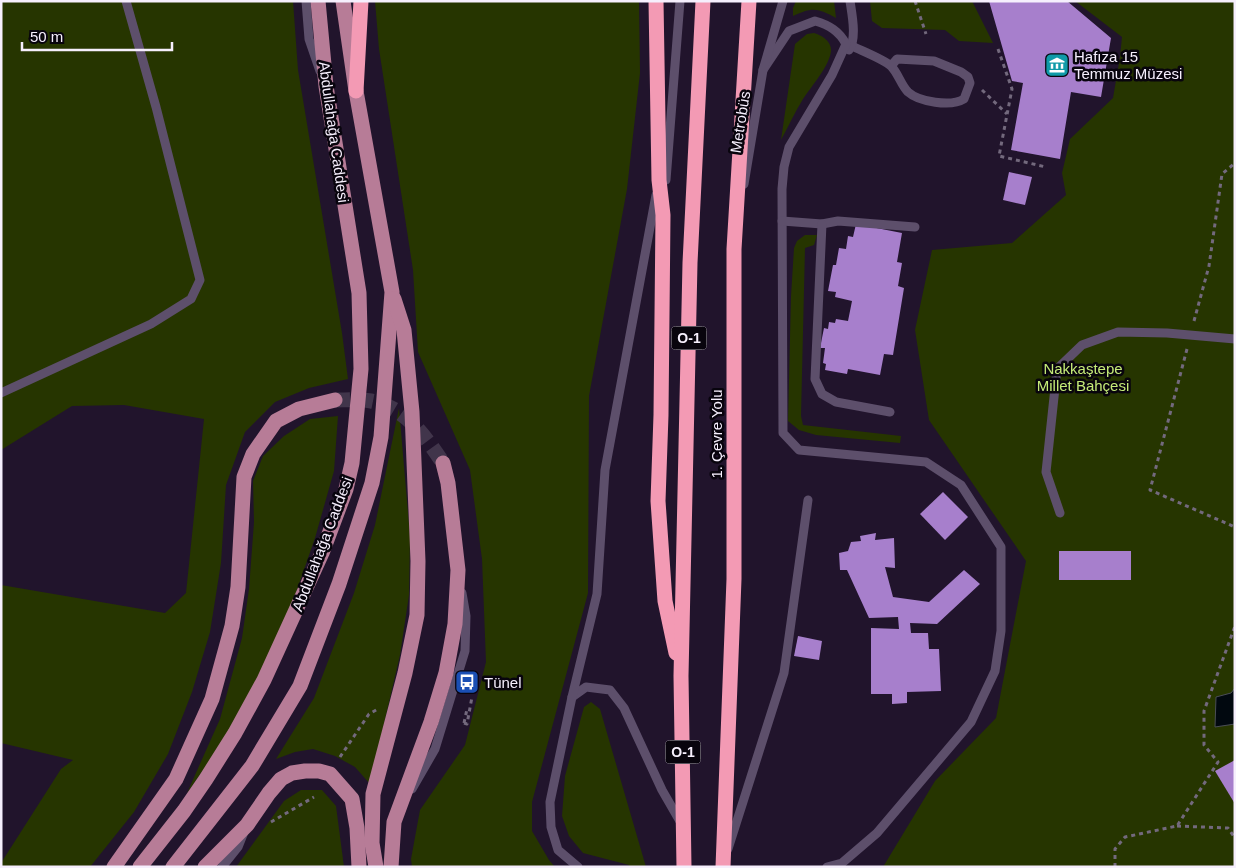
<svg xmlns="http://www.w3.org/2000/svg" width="1236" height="868" viewBox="0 0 1236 868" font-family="Helvetica,sans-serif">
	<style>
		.green { fill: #263500 }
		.water { fill: #01080f; stroke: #4a4d56 }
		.building { fill: #a77fcc }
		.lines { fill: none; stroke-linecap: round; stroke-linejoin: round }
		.primary-tunnel { stroke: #41354b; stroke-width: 15; stroke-dasharray: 15 8; stroke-linecap: butt }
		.path { stroke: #73697d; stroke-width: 3; stroke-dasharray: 4 4; stroke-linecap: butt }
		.lane { stroke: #5d4f6b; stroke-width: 9 }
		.primary { stroke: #b77c97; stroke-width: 15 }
		.highway { stroke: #f39ab4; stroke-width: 15 }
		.labels { text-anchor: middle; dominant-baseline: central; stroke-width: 5; stroke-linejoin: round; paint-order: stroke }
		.shield { fill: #08040d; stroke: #afa8b5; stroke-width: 1 }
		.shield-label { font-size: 14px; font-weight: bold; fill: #f6effd }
		.poi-label { font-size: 15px; fill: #f6effd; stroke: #08040d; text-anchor: start }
		.street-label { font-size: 15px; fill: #f6effd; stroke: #08040d }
		.park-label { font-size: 15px; fill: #c5eb78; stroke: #08040d }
	</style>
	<rect width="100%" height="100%" fill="#21142c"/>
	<g class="green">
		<path d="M1 1H293L298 70 342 333 348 379 309 388 275 402 245 432 226 485 221 563 210 632 192 692 168 754 134 812 90 867H1V863L61 769 73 760 1 743V585L165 613 186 593 204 419 124 405 72 406 1 450Z"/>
		<path d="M375 1H639L640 73 627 189 589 396 588 593 532 802V831L549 860 555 867H412L411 859 420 810 465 745 486 662 482 559 470 470 418 352 413 270 379 49Z"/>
		<path d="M796 1H834L836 18C817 8 813 7 793 16V8Z"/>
		<path d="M870 1H972L993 43 959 41 945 30 882 28 872 21Z"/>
		<path d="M1075 1H1235V867H883L935 781 996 718 1026 561 929 420 915 330 932 250 1012 243 1066 195 1062 173 1070 139 1113 98 1120 57 1122 37Z"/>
		<path d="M814 33C822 35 832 42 831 51 830 65 811 87 803 99 795 112 788 127 781 140L795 44 807 34Z"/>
		<path d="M805 235H817L814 245 805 248 801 416 803 425 901 436 900 443 816 435 799 430 788 421 791 296 794 248 797 241Z"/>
		<path d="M399 408 410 536 409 595 400 655 370 784 355 767 335 756 313 749 295 752 276 759 314 698 354 593 375 525Z"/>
		<path d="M338 416 334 471 315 538 290 610 260 675 223 742 187 793 220 719 242 638 249 589 254 522 253 481 263 456 284 436 310 419Z"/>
		<path d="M591 702 600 709 646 867H629V865L583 853 569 836 562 816 565 776 584 707Z"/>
		<path d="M301 790H322L336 806 344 867H236L284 801Z"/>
	</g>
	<path class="water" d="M1235 688V724L1215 727 1216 697 1231 693Z"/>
	<g class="building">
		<path d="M989 1H1067L1111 38 1101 97 1071 92 1060 159 1011 150 1023 83 1012 81Z"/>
		<path d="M1009 172 1032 177 1025 205 1003 200Z"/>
		<path d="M856 224 902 233 897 262 902 263 898 286 904 288 893 355 884 354 880 375 848 369 847 374 825 370 826 364 823 363 825 348H820L824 328 828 329 829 322 835 323 836 319 848 321 852 301 835 297 836 292 828 291 833 265H836L839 248 846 249 848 236 853 237Z"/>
		<path d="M943 492 968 517 945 540 920 514Z"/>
		<path d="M876 533 875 540 894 538 895 568 885 567 893 597 929 602 964 570 980 584 937 624 910 623 911 633H928L929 649H939L941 691 907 692V703L892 704V694H871V628L899 629 898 617 869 618 847 570H840L839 553 848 551 851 542 861 541 860 536Z"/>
		<rect x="1059" y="551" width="72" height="29"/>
		<path d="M798 636 822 641 819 660 794 656Z"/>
		<path d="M1235 760V804L1215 771Z"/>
	</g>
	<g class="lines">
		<path class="primary-tunnel" d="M335 400C347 400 359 399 371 401 405 407 425 436 443 463"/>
		<g class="path">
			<path d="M915 1 926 34"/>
			<path d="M998 49 1012 89 999 156 1046 167"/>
			<path d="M982 90 1007 114"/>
			<path d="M1194 321 1209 266 1222 174 1235 163"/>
			<path d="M1187 349 1150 490 1235 527"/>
			<path d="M464 723 467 724 472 697"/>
			<path d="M464 723 467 709"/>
			<path d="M340 757 369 714 378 709"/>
			<path d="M271 822 314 797"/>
			<path d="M1177 826 1228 828 1235 838"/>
			<path d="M1115 867V849L1125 837 1177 826 1218 762 1204 745V711L1235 626"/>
		</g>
		<g class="lane">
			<path d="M306 1 309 39 320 71"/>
			<path d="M846 44 852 46C862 51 883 59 891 66 898 73 901 85 908 92 919 102 951 107 964 99L970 83 968 77 961 72 934 61 897 59 891 66"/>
			<path d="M849 50C857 38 852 15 850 1"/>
			<path d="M763 70 789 31 815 21C829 25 839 31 846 44L832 75 789 147 784 167 782 189 783 433 799 450 926 462 961 485 1001 547V631L995 671 971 722 877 833 842 863 827 867"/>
			<path d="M666 180 680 1"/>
			<path d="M744 184 763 70 783 1"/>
			<path d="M782 221 822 224 838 221 915 227"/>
			<path d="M822 224 815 379 822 394 836 402 890 412"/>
			<path d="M1 393 151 324 191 299 200 280 156 107 126 1"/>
			<path d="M1060 513 1046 472 1057 369 1082 345 1118 332 1167 333 1235 339"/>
			<path d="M572 697 586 687 610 690 624 708 662 790 681 823"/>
			<path d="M412 789 435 749 465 651 466 616 462 593"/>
			<path d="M728 849 784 673 808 500"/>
			<path d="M222 867 238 847 244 832"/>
			<path d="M578 867 558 850 551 827 550 802 572 697 597 594 605 470 656 195"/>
		</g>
		<g class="primary">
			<path d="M114 867 176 779 212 699 232 626 238 587 244 477 253 454 276 421 299 409 335 400"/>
			<path d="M140 867 184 811 206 779 235 733 264 680 322 553 346 489 352 463 361 369 359 293 326 86 318 1"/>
			<path d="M173 867 252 766 300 686 339 584 372 483 381 437 392 292 356 91 343 1"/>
			<path d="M205 867 247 825 269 793 281 779 292 773 305 771H319L330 774 352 799 357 828 359 867"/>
			<path d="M376 867 372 843 373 794 405 673 417 615 418 561 412 412 404 330 394 299"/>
			<path d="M391 867 394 822 431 722 446 673 455 624 458 570 448 483 443 463"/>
		</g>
		<g class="highway">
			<path d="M656 1 659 180 663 215 661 415 658 501 665 601 676 653"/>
			<path d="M356 91 361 1"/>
			<path d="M684 867 681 676 690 263 703 1"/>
			<path d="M723 867 734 579V249L749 1"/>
		</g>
	</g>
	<defs>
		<g id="museum-square" transform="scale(1.25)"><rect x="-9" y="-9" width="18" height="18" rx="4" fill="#0f9aa8" stroke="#08040d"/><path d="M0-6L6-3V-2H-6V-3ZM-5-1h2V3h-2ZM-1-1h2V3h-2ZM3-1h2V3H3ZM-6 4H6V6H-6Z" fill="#fff"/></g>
		<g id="bus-square" transform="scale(1.25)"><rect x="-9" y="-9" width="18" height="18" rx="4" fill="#1a4fb4" stroke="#08040d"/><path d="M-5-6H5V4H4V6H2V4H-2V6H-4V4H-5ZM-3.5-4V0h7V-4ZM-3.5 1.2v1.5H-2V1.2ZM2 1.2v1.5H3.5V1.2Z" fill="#fff"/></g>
	</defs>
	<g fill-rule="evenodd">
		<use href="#museum-square" x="1057" y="65"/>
		<use href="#bus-square" x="467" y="682"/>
	</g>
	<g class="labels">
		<g class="shield">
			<rect x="671.5" y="326.5" width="35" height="23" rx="4"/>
			<rect x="665.5" y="740.5" width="35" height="23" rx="4"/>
		</g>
		<g class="shield-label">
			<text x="689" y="338">O-1</text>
			<text x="683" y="752">O-1</text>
		</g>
		<g class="poi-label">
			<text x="1074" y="56">Hafıza 15<tspan x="1074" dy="17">Temmuz Müzesi</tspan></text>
			<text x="484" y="682">Tünel</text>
		</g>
		<g class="street-label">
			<text transform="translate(740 122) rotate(-81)">Metrobüs</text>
			<text transform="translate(334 132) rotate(82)">Abdullahağa Caddesi</text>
			<text transform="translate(716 434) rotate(-90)">1. Çevre Yolu</text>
			<text transform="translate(322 544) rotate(-69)">Abdullahağa Caddesi</text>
		</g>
		<g class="park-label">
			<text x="1083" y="368">Nakkaştepe<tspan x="1083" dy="17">Millet Bahçesi</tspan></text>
		</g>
	</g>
	<rect width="1236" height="868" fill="none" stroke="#f6effd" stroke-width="5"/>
	<path d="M22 42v8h150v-8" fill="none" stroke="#f6effd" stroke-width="2.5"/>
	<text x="30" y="42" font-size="15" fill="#f6effd" stroke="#08040d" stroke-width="4" paint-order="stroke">50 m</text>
</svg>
